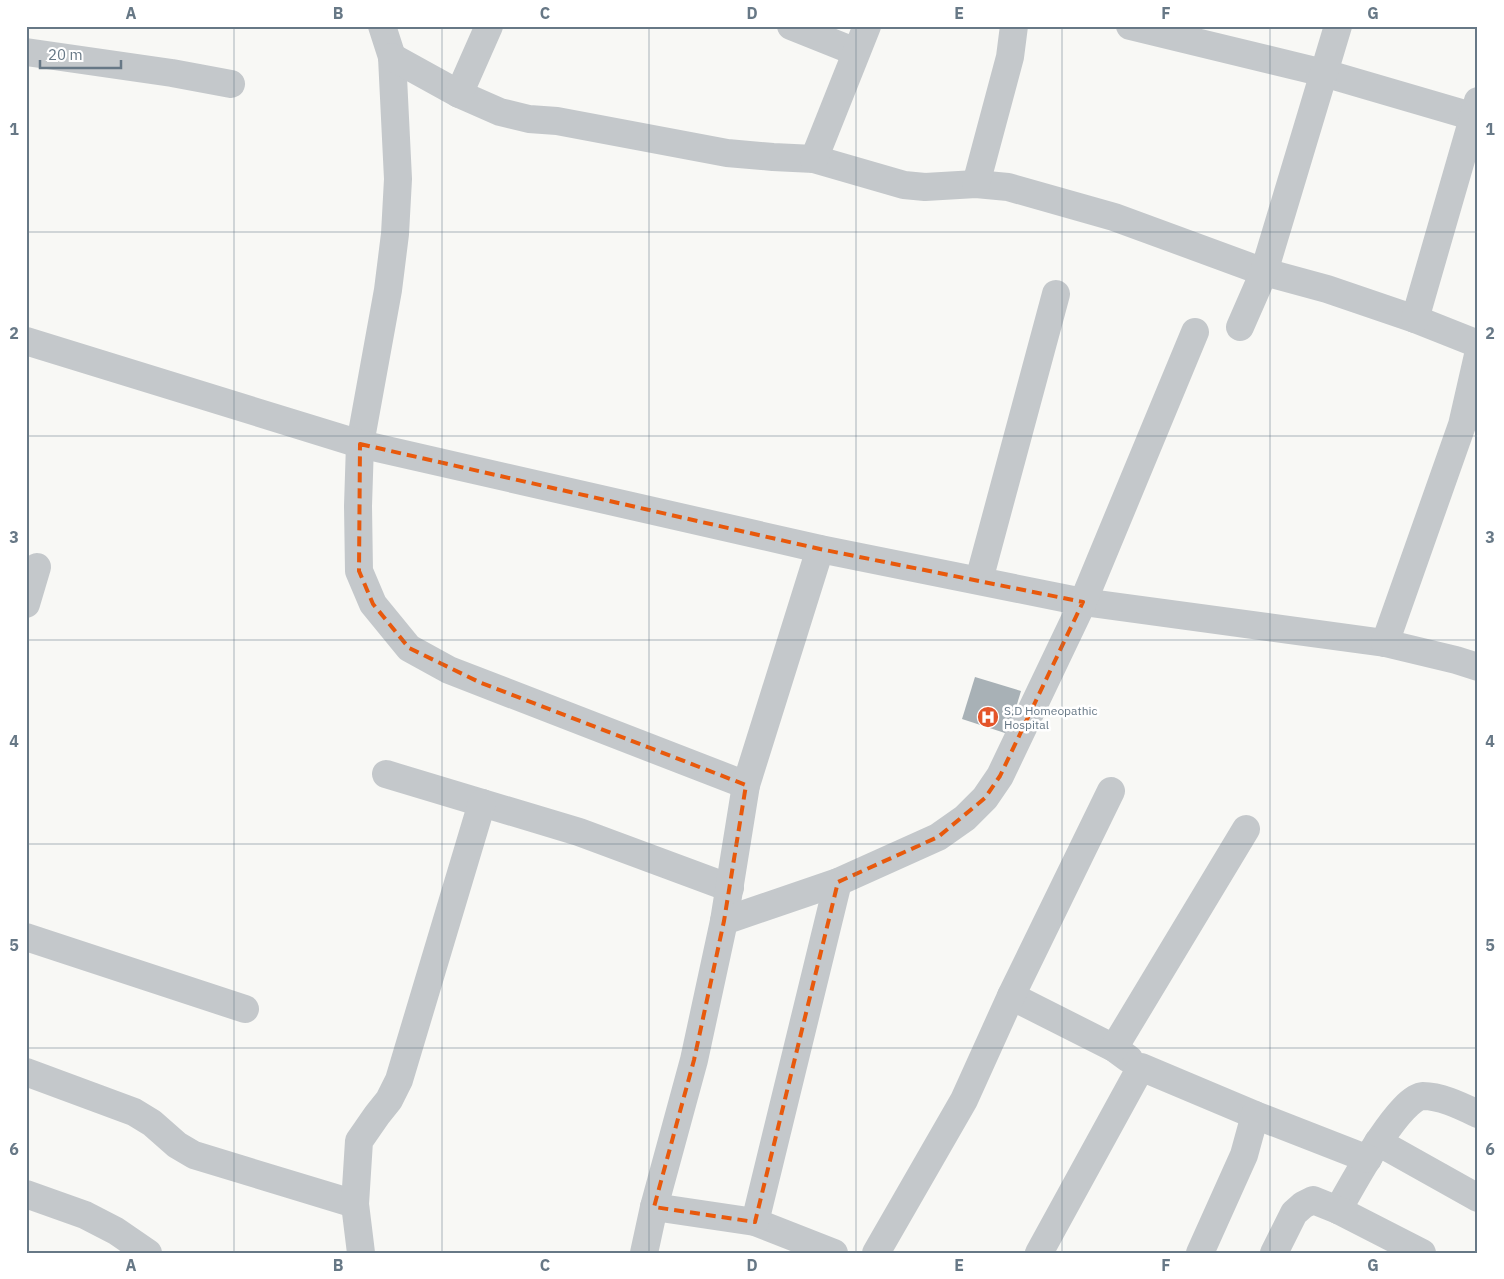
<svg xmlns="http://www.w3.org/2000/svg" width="1504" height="1279" viewBox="0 0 1504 1279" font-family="'IBM Plex Sans',sans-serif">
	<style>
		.building { fill: #a8b1b6 }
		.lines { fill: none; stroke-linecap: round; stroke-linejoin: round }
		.minor { stroke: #c4c8cb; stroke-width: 28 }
		.marked { fill: none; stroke: #e8590c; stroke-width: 4; stroke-dasharray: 10 6; stroke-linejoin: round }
		.grid { fill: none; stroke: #677886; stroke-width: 1; stroke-opacity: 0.55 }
		.labels { text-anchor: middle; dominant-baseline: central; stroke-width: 5; stroke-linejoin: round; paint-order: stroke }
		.poi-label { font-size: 12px; fill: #677886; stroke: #fff; text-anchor: start }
		.neatline { fill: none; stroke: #677886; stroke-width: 2 }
		.grid-label { font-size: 16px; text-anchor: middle; font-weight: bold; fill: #677886 }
	</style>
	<rect width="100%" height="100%" fill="#f8f8f5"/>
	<path class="building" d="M975 677 1021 691 1008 734 962 719Z"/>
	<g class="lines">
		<g class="minor">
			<path d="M382 26 392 57 398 179 395 234 388 290 360 444 358 506 359 571 373 604 409 648 449 670 746 785"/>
			<path d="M791 26 856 52"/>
			<path d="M1130 26 1324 73 1478 118"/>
			<path d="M26 52 172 73 231 84"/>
			<path d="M392 57 459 94 500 112 529 119 557 121 727 153 773 157 814 159 904 185 925 187 976 184 1008 187 1114 217 1264 272 1327 289 1415 319 1478 344"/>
			<path d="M459 94 489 26"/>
			<path d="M814 159 867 26"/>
			<path d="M976 184 1010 57 1014 26"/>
			<path d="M1415 319 1478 101"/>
			<path d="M1240 327 1264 272 1338 26"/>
			<path d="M26 341 360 444 820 549 1083 602 1385 643 1456 660 1478 667"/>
			<path d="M979 580 1056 294"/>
			<path d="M26 604 37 567"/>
			<path d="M1385 643 1462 425 1478 355"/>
			<path d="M386 774 579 832 730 888"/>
			<path d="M724 921 746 785 820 549"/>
			<path d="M26 937 245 1009"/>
			<path d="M1011 996 1114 1048 1129 1059"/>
			<path d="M1114 1048 1246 829"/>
			<path d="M26 1072 134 1112 152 1123 177 1145 194 1155 355 1204"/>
			<path d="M1378 1142 1478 1198"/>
			<path d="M26 1194 85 1215 116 1231 148 1253"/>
			<path d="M654 1207 755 1222 834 1253"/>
			<path d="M1338 1210C1350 1189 1399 1097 1423 1096 1441 1096 1461 1106 1478 1114"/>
			<path d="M755 1222 838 882"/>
			<path d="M361 1253 355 1204 359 1141 377 1115 389 1100 399 1080 482 803"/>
			<path d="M644 1253 654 1207 694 1060 724 921 838 882 938 837 965 818 985 798 1000 776 1083 602 1195 332"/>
			<path d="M876 1253 964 1100 1011 996 1111 791"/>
			<path d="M1039 1253 1141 1067 1255 1115 1368 1159"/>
			<path d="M1200 1253 1244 1155 1255 1115"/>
			<path d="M1274 1253 1294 1213 1303 1205 1313 1200 1338 1210 1422 1253"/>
		</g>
	</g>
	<path class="marked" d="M360 444 820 549 1083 602 1000 776 985 798 938 837 838 882 755 1222 654 1207 694 1060 724 921 746 785 479 682 409 648 373 604 359 571Z"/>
	<path class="grid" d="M234 26V1253M442 26V1253M649 26V1253M856 26V1253M1062 26V1253M1270 26V1253M26 232H1478M26 436H1478M26 640H1478M26 844H1478M26 1048H1478"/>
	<defs>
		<g id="hospital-disc" transform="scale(1.125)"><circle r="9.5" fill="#e45429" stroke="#fff"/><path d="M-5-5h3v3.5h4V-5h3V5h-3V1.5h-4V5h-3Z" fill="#fff"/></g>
	</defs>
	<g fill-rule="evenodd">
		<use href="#hospital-disc" x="988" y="717"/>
	</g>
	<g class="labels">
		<g class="poi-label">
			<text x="1004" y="710">S.D Homeopathic<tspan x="1004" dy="14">Hospital</tspan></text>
		</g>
	</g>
	<rect width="1504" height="1279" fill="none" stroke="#ffffff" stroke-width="55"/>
	<path d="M40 60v8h81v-8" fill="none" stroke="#677886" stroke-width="2.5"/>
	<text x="48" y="60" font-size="15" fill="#677886" stroke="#ffffff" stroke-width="4" paint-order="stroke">20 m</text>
	<rect x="28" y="28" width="1448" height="1224" class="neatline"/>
	<g class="grid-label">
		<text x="131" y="19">A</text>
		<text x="338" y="19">B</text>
		<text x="545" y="19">C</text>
		<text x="752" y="19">D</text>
		<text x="959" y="19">E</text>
		<text x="1166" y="19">F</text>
		<text x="1373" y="19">G</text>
		<text x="14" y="135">1</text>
		<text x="1490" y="135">1</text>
		<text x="14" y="339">2</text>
		<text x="1490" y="339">2</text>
		<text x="14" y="543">3</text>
		<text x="1490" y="543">3</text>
		<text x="14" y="747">4</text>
		<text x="1490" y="747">4</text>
		<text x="14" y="951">5</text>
		<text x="1490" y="951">5</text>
		<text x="14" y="1155">6</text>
		<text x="1490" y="1155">6</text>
		<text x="131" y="1271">A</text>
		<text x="338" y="1271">B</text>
		<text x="545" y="1271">C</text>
		<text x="752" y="1271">D</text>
		<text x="959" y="1271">E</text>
		<text x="1166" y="1271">F</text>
		<text x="1373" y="1271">G</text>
	</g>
</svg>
